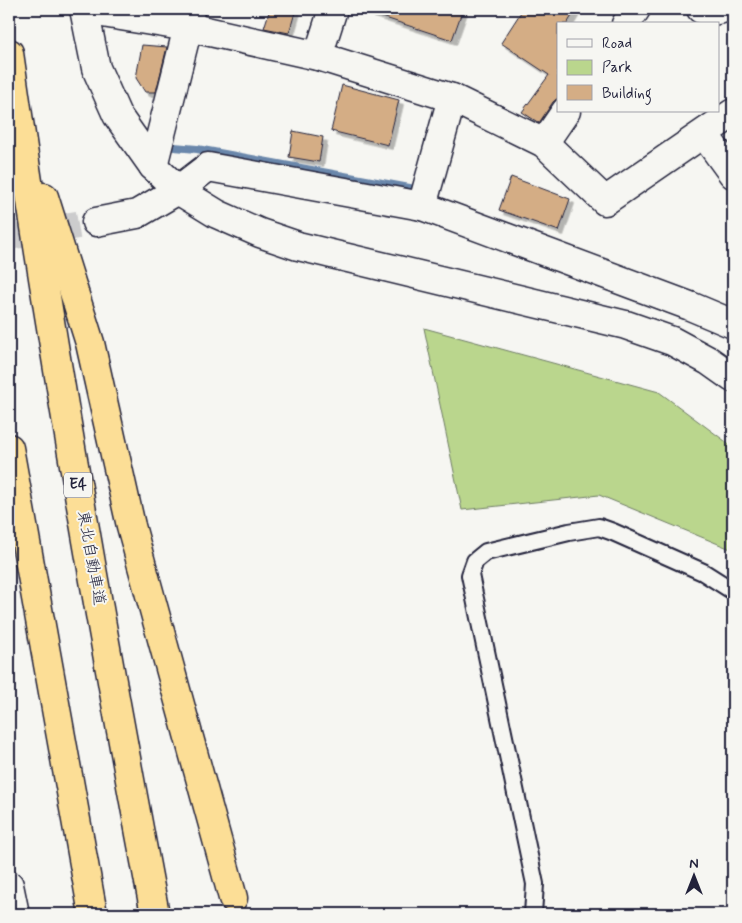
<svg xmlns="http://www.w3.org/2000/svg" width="742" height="923" viewBox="0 0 742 923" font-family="Mynerve,'Klee One',sans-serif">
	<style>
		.green { fill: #bad68d; stroke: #6e7c64 }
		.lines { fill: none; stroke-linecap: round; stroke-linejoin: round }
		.stream { stroke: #6a87ab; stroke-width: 8 }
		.building { fill: #d4ad85; stroke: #22223b; filter: url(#shadow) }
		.minor-tunnel { stroke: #cccccd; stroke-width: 28; stroke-dasharray: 28 14; stroke-linecap: butt }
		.service-casing { stroke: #22223b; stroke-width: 20 }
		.minor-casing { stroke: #22223b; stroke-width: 31 }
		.tertiary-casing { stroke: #22223b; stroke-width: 31 }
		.motorway-casing { stroke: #22223b; stroke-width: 31 }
		.service { stroke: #f6f6f2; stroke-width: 16 }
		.minor { stroke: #f6f6f2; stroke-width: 28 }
		.tertiary { stroke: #f6f6f2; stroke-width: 28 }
		.motorway { stroke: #fcde96; stroke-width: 28 }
		.labels { text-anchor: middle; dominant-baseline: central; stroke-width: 4; stroke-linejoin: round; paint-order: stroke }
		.shield { fill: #f6f6f2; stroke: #626272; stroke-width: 1 }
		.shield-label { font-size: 15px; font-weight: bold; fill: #22223b }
		.street-label { font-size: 16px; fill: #22223b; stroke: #f6f6f2 }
	</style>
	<defs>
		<filter id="shadow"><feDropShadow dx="4.5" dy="4.5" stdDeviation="0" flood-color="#0004"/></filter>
	</defs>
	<rect width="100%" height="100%" fill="#f6f6f2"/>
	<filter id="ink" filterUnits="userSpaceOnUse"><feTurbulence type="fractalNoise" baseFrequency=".02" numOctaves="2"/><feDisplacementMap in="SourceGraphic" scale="10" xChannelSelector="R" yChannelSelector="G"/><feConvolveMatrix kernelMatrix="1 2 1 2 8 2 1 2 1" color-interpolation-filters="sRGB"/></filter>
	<g filter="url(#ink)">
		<path class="green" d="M424 328 659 392 733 447V550L599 495 462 510Z"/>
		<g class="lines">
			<path class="stream" d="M174 147 197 149 415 189 422 192"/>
		</g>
		<g class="building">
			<path d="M270 9H296L289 33 264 28Z"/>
			<path d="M371 9H463L452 40 370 13Z"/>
			<path d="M523 9H576L567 24H558V98L553 102 539 123 522 112 549 75 501 43Z"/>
			<path d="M142 45 167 47 156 92H145L136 78Z"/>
			<path d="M342 85 399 100 388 145 331 131Z"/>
			<path d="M293 131 323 137 319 162 289 157Z"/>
			<path d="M511 177 570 199 559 231 499 210Z"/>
		</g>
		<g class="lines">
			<path class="minor-tunnel" d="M9 236 96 222"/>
			<g class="service-casing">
				<path id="service" d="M533 914 535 884 470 575 475 561 486 552 569 532 599 527 613 532 703 572 733 591"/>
			</g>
			<g class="minor-casing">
				<g id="minor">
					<path d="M701 9 707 12 722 9"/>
					<path d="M84 10 188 27 318 56 452 98 544 143 605 201 733 113"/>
					<path d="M626 24 636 9"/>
					<path d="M318 56 333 9"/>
					<path d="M704 134 733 174"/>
					<path d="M544 143 566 111"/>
					<path d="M153 166 188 27 190 9"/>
					<path d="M422 206 452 98"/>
					<path d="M96 222 137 214 178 190 208 167 422 206 690 306 733 324"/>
				</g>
			</g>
			<g class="tertiary-casing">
				<g id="tertiary">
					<path d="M84 9 96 68 117 115 153 166 178 190 217 214 260 233 298 246 626 325 672 341 709 361 733 378"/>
					<path d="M9 885 15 914"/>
				</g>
			</g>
			<g class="motorway-casing">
				<g id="motorway">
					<path d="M9 53C50 342 101 628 155 914"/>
					<path d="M44 197 90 343 131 526 233 898"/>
					<path d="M9 448 93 914"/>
				</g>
			</g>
			<use href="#service" class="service"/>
			<use href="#minor" class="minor"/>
			<use href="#tertiary" class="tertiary"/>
			<use href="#motorway" class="motorway"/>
		</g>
	</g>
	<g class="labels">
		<rect class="shield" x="64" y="472.5" width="28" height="25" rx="4"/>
		<g class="shield-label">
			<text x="78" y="485">E4</text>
		</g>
		<g class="street-label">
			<text transform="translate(91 558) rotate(80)">東北自動車道</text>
		</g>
	</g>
	<rect width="742" height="923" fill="none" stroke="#f6f6f2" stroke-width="30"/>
	<rect x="15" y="15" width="712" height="893" fill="none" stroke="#22223b" stroke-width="2" filter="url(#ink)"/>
	<rect x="557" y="22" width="162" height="90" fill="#f6f6f2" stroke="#a1a1a9"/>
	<rect x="567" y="39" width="25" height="8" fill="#f6f6f2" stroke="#a1a1a9"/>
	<text x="602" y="48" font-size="15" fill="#22223b">Road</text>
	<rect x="567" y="60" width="25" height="15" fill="#bad68d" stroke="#a1a1a9"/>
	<text x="602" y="72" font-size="15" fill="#22223b">Park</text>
	<rect x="567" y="85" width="25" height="15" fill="#d4ad85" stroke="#a1a1a9"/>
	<text x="602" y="98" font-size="15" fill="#22223b">Building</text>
	<g transform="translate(694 876)" stroke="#f6f6f2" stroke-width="4" paint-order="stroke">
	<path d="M0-4L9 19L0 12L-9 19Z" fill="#22223b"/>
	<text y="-8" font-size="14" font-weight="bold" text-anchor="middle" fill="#22223b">N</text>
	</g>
</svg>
